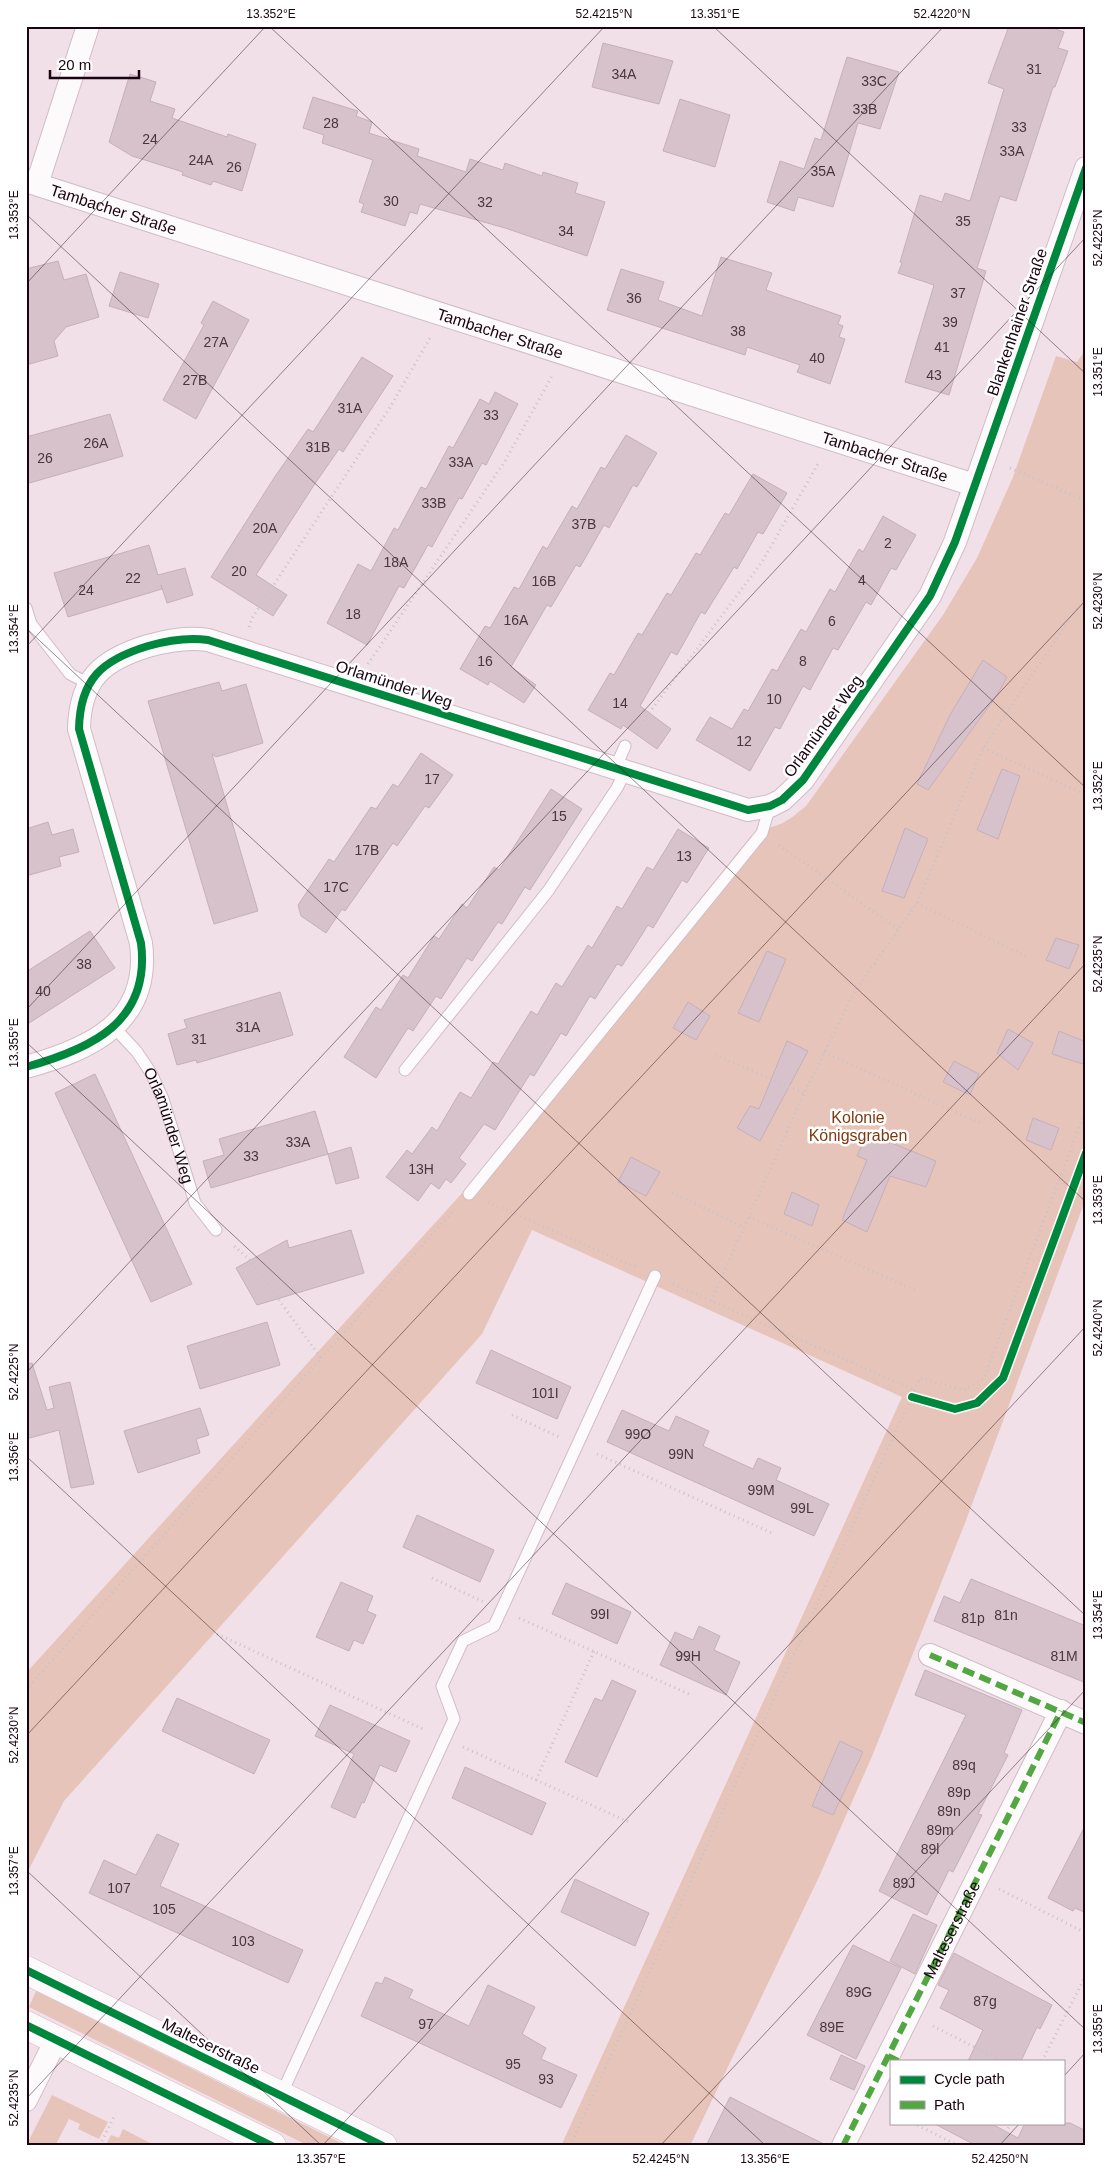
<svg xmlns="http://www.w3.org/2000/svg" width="1112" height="2172" viewBox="0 0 1112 2172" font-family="Arial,sans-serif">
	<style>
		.green { fill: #e7c4ba }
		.building { fill: #d7c2cc; stroke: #c4b0ba }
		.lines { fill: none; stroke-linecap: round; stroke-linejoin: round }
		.lane-casing { stroke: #d0bcc6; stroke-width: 13 }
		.street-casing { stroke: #d0bcc6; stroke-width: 24 }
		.secondary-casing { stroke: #d0bcc6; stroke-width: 29 }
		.path { stroke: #c9c2c6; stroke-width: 3; stroke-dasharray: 1 4; stroke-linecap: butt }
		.lane { stroke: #fdfafc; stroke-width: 11 }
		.street { stroke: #fdfafc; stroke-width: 22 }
		.secondary { stroke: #fdfafc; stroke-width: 28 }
		.quiet { stroke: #52a742; stroke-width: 6; stroke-dasharray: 12 6; stroke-linecap: butt }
		.cycleway-casing { stroke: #fff; stroke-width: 11 }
		.cycleway { stroke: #00873e; stroke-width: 8 }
		.ticks { fill: none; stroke: #1a0411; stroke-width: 1; stroke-opacity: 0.45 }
		.labels { text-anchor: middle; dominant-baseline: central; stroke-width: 5; stroke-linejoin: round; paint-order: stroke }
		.number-label { font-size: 14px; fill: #493440 }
		.street-label { font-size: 16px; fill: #1a0411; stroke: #fff }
		.park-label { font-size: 16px; fill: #80390f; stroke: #fff }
		.neatline { fill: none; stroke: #1a0411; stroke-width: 2 }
		.ticks-label { font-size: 12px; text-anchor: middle; fill: #1a0411 }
	</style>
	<rect width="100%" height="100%" fill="#f1e0e8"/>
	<g class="green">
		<path d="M1086 349V1198L965 1523 873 1754 819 1877 690 2146H561L902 1397 532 1230 482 1334 64 1801 26 1875V1673L464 1191 751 836C762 829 767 829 778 825 789 821 797 813 806 806L943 615 977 558 1013 477 1056 356 1077 362Z"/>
		<path d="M36 1991 347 2146H309L29 2007Z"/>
		<path d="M52 2095 108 2122 99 2139 78 2129 80 2124 69 2119 55 2146H26Z"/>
		<path d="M123 2129 156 2146H113L107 2143 111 2135 119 2138Z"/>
	</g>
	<g class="building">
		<path d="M1009 26H1048L1064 32 1058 48 1068 51 1055 87H1053L1016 201 1000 196 977 268 986 271 949 395 905 382 934 285 898 273 902 263 900 262 920 195 942 202 945 193 970 201 1004 89 988 83Z"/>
		<path d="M603 43 673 61 659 104 592 87Z"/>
		<path d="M847 57 899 72 880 129 858 123 833 207 798 197 794 211 767 202 780 161 804 169 815 138 821 140Z"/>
		<path d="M130 74 156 82 150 101 175 109 172 118 227 137 228 134 256 144 242 191 213 181 211 185 182 175 183 172 132 156 109 142Z"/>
		<path d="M313 97 358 111 356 116 372 122 369 133 419 149 417 156 466 172 470 159 503 170 505 163 542 176 543 172 578 183 575 193 605 202 587 256 505 228 420 204 417 214 410 212 405 226 361 212 364 204 359 202 373 160 322 143 324 135 303 128Z"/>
		<path d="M680 99 730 115 715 167 663 151Z"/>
		<path d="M721 257 772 273 766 290 841 316 838 324 843 326 839 337 845 339 830 384 797 372 800 365 747 347 745 355 607 310 621 269 664 282 658 300 702 316Z"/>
		<path d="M58 261 64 280 86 274 99 317 66 327 54 341 58 356 26 365V269Z"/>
		<path d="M120 272 159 284 148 318 109 306Z"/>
		<path d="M213 301 249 320 196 419 163 400 204 325 201 323Z"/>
		<path d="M362 357 393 376 343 452 339 449 314 485 256 575 287 595 273 616 211 577 274 478 308 429 313 432Z"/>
		<path d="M495 392 518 404 486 465 482 463 462 499 459 498 432 547 428 545 404 588 399 586 367 645 327 623 358 564 371 571 394 528 398 530 421 487 426 489 449 446 453 448 480 399 489 404Z"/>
		<path d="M110 414 123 456 26 484V437Z"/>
		<path d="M626 435 657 453 637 487 633 485 609 528 604 525 580 567 576 565 551 607 547 605 511 667 536 685 524 703 490 681 488 685 460 669 485 626 490 628 514 587 519 589 543 546 547 549 572 506 577 509 601 467 605 469Z"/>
		<path d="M753 474 787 493 763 534 758 532 737 569 734 567 705 614 701 612 677 655 671 652 640 706 671 729 657 749 623 725 621 729 588 710 610 673 614 675 638 633 642 635 667 593 671 595 696 553 700 555 725 513 729 515Z"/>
		<path d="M883 516 916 535 896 570 891 568 871 605 866 602 838 650 833 648 810 690 803 686 780 729 775 727 750 771 696 740 710 717 732 729 744 709 748 711 772 669 777 671 801 629 806 632 830 589 835 592 859 549 863 552Z"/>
		<path d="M149 545 158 575 185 568 193 595 167 603 161 585 162 589 68 617 54 573Z"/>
		<path d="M983 660 1007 677 997 695 928 790 917 784 950 715Z"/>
		<path d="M219 682 222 691 246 684 263 743 216 757 212 754 258 911 214 924 148 701Z"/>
		<path d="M421 753 453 775 429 808 425 806 397 846 393 843 345 911 342 909 326 933 301 916 298 905 329 859 334 862 371 807 376 809 393 784 398 787Z"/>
		<path d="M1002 769 1020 776 998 839 977 830Z"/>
		<path d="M551 789 582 809 530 890 525 887 502 924 498 922 472 961 467 958 441 999 436 996 413 1031 408 1028 376 1078 344 1057 376 1007 381 1010 403 975 408 978 434 936 439 939 462 904 467 908 494 867 499 870Z"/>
		<path d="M48 822 52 835 73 829 79 852 59 857 61 866 26 876V829Z"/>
		<path d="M905 828 928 839 904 898 882 891Z"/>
		<path d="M678 829 709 848 687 883 682 880 653 928 648 925 622 966 617 964 595 999 590 996 566 1036 561 1033 534 1076 530 1074 495 1130 484 1124 459 1158 466 1164 451 1183 446 1179 439 1189 431 1183 418 1201 386 1177 407 1150 412 1154 432 1127 437 1131 460 1092 471 1098 493 1062 498 1064 531 1011 537 1015 556 983 562 987 588 945 592 948 617 906 622 909 647 867 653 870Z"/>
		<path d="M90 931 115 968 26 1025V972Z"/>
		<path d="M1056 938 1079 945 1069 969 1046 960Z"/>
		<path d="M767 951 786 959 759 1022 738 1013Z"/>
		<path d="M280 992 293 1035 197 1063 196 1060 177 1065 168 1034 187 1028 184 1020Z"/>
		<path d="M688 1002 710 1016 696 1040 673 1028Z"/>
		<path d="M1008 1029 1033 1043 1018 1070 997 1053Z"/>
		<path d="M1059 1031 1086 1042V1065L1052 1054Z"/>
		<path d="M787 1041 808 1051 760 1141 737 1128 750 1106 759 1109Z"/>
		<path d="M954 1061 979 1074 970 1095 943 1082Z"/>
		<path d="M95 1074 192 1284 151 1302 55 1093Z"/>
		<path d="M315 1111 328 1154 211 1188 203 1161 224 1155 219 1139Z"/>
		<path d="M1033 1118 1059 1128 1051 1150 1026 1140Z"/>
		<path d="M867 1133 936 1161 926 1187 890 1176 867 1232 842 1220 867 1160 857 1156Z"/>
		<path d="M351 1147 359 1178 336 1184 328 1154Z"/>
		<path d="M631 1157 660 1172 646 1196 618 1182Z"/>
		<path d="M792 1192 819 1205 812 1226 784 1214Z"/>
		<path d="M351 1230 364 1273 257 1305 236 1268 287 1240 289 1248Z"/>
		<path d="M267 1322 280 1365 200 1389 187 1346Z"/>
		<path d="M491 1350 571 1387 557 1419 476 1383Z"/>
		<path d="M32 1363 47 1410 54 1408 49 1387 70 1382 94 1484 71 1488 59 1430 26 1439V1364Z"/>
		<path d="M200 1408 209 1435 196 1439 200 1453 138 1473 124 1431Z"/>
		<path d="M622 1410 669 1431 676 1416 709 1431 703 1446 753 1469 758 1458 781 1468 776 1480 829 1504 814 1536 607 1442Z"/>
		<path d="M417 1515 494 1550 480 1582 403 1547Z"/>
		<path d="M971 1579 1086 1626V1683L934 1621 944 1596 960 1603Z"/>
		<path d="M341 1582 373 1596 367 1611 376 1615 363 1644 354 1640 349 1651 316 1637Z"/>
		<path d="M566 1583 631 1612 617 1644 552 1614Z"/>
		<path d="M699 1626 720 1636 714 1650 740 1662 726 1695 660 1665 675 1632 693 1640Z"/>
		<path d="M925 1670 1022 1710 1004 1753 1008 1755 978 1814 982 1815 953 1872 949 1870 927 1915 879 1891 966 1715 915 1695Z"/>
		<path d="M612 1680 636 1691 597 1777 565 1762 595 1698 602 1701Z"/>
		<path d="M177 1698 270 1740 254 1774 162 1731Z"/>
		<path d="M330 1705 410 1741 396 1772 380 1765 364 1803 362 1802 355 1818 331 1807 354 1754 315 1736Z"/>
		<path d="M840 1741 863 1752 833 1815 812 1806Z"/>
		<path d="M465 1767 546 1803 532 1835 452 1798Z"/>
		<path d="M1086 1824V1913L1075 1908 1073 1911 1048 1898Z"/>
		<path d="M157 1834 179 1844 160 1886 303 1950 288 1983 89 1893 104 1860 136 1875Z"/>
		<path d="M575 1879 649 1913 635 1946 561 1912Z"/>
		<path d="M913 1914 937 1925 915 1974 890 1961Z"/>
		<path d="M853 1945 901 1968 856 2059 807 2035Z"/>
		<path d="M954 1953 1052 2005 1040 2029 1037 2027 1021 2061H968L983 2030 940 2008 949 1990 938 1985Z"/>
		<path d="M385 1977 413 1990 409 1998 469 2026 488 1985 535 2007 522 2034 546 2048 541 2059 577 2075 561 2108 361 2016 376 1982 382 1984Z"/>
		<path d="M841 2055 865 2066 854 2090 830 2079Z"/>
		<path d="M730 2097 771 2118 828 2146H706Z"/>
		<path d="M933 2123H990L1018 2138 1025 2123H1070L1086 2131V2146H977Z"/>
	</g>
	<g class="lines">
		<g class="lane-casing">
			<g id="lane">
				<path d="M26 608 31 624 70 674 89 684"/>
				<path d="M615 769 625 746"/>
				<path id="s1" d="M113 1026 137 1052 151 1073 163 1099 195 1203 216 1230"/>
				<path d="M405 1070 548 891 617 788 625 772"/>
				<path d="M469 1194 762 833 770 806"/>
				<path d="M281 2095 454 1719 442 1686 463 1641 494 1626 655 1276"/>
			</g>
		</g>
		<g class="street-casing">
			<g id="street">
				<path id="s2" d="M26 181 974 485"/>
				<path d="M37 184 88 26"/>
				<path d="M26 1067C91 1049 151 1022 141 943L79 729C80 679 102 660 148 646 169 640 187 637 208 640L748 810 770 806 782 800 803 780 930 596 955 542 1086 168"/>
				<path d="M930 1655 1086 1723"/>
				<path d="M26 2100 56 2040"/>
				<path id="s3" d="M843 2146 1061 1711"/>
			</g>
		</g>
		<g class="secondary-casing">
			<g id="secondary">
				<path d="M26 1970 383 2146"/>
				<path d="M26 2025 272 2146"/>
			</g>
		</g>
		<g class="path">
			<path d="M1010 468 1086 501"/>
			<path d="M249 627 252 618 389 409 430 338"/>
			<path d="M368 664 505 461 552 376"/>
			<path d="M637 729 762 562 819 462"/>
			<path d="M983 748 1086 795"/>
			<path d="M779 845 898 929"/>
			<path d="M917 903 1027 957"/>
			<path d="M824 1052 980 1123"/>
			<path d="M715 1055 804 1093"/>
			<path d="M672 1193 744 1227"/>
			<path d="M488 1202 638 1268"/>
			<path d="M749 1217 917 1291"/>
			<path d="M673 1284 915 1390"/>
			<path d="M711 1301 804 1093 854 993 917 903 983 748 1086 595"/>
			<path d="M321 1358 455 1209"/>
			<path d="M512 1415 559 1437"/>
			<path d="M597 1454 774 1534"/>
			<path d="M432 1578 484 1602"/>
			<path d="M519 1618 691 1695"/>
			<path d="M217 1634 425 1730"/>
			<path d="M26 1690 321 1358 249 1259 232 1244"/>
			<path d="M463 1747 631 1823"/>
			<path d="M536 1780 594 1651"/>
			<path d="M999 1889 1086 1933"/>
			<path d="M933 2026 1002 2061"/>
			<path d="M1042 2061 1086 1975"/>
			<path d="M913 2123 959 2146"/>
			<path d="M102 2141 114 2117"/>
			<path d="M570 2146 920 1378 964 1390 984 1378 1086 1109"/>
			<path d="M999 2146 1011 2123"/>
		</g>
		<use href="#lane" class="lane"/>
		<use href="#street" class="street"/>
		<use href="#secondary" class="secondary"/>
		<g class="quiet">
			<path d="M930 1655 1086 1723"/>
			<path d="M888 2056 898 2061"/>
			<path d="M843 2146 1061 1711"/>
		</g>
		<g class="cycleway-casing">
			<g id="cycleway">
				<path d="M26 1067C91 1049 151 1022 141 943L79 729C80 679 102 660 148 646 169 640 187 637 208 640L748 810 770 806 782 800 803 780 930 596 955 542 1086 168"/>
				<path d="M912 1397 955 1409 977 1403 1003 1378 1086 1153"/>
				<path d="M26 1970 383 2146"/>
				<path d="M26 2025 272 2146"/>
			</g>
		</g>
		<use href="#cycleway" class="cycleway"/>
	</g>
	<path class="ticks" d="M269 26 1086 788M713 26 1086 374M26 214 1086 1202M26 284 266 26M26 628 1086 1616M26 647 605 26M26 1010 944 26M26 1042 1086 2030M26 1373 1086 237M26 1456 766 2146M26 1736 1086 600M26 1870 322 2146M1063 2077 1086 2052M26 2099 1086 963M322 2146 1086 1326M660 2146 1086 1689M999 2146 1020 2123"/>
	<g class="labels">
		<g class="number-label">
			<text x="1034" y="69">31</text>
			<text x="624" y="74">34A</text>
			<text x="874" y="81">33C</text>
			<text x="865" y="109">33B</text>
			<text x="331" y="123">28</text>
			<text x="1019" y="127">33</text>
			<text x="150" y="139">24</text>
			<text x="1012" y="151">33A</text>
			<text x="201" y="160">24A</text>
			<text x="234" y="167">26</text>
			<text x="823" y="171">35A</text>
			<text x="391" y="201">30</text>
			<text x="485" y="202">32</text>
			<text x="963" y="221">35</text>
			<text x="566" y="231">34</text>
			<text x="958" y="293">37</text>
			<text x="634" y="298">36</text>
			<text x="950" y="322">39</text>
			<text x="738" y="331">38</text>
			<text x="216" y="342">27A</text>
			<text x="942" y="347">41</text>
			<text x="817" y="358">40</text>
			<text x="934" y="375">43</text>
			<text x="195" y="380">27B</text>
			<text x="350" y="408">31A</text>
			<text x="491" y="415">33</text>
			<text x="96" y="443">26A</text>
			<text x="318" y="447">31B</text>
			<text x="45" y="458">26</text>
			<text x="461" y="462">33A</text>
			<text x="434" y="503">33B</text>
			<text x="584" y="524">37B</text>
			<text x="265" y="528">20A</text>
			<text x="888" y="543">2</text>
			<text x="396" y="562">18A</text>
			<text x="239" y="571">20</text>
			<text x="133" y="578">22</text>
			<text x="862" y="580">4</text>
			<text x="544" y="581">16B</text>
			<text x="86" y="590">24</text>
			<text x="353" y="614">18</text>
			<text x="516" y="620">16A</text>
			<text x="832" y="621">6</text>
			<text x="485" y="661">16</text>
			<text x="803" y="661">8</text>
			<text x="774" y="699">10</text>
			<text x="620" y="703">14</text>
			<text x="744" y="741">12</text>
			<text x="432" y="779">17</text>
			<text x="559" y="816">15</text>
			<text x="367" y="850">17B</text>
			<text x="684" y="856">13</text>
			<text x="336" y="887">17C</text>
			<text x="84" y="964">38</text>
			<text x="43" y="991">40</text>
			<text x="248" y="1027">31A</text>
			<text x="199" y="1039">31</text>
			<text x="298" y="1142">33A</text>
			<text x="251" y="1156">33</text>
			<text x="421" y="1169">13H</text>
			<text x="545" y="1393">101I</text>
			<text x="638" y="1434">99O</text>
			<text x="681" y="1454">99N</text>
			<text x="761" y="1490">99M</text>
			<text x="802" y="1508">99L</text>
			<text x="600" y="1614">99I</text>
			<text x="1006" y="1615">81n</text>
			<text x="973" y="1618">81p</text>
			<text x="688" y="1656">99H</text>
			<text x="1064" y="1656">81M</text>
			<text x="964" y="1765">89q</text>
			<text x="959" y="1792">89p</text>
			<text x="949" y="1811">89n</text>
			<text x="940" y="1830">89m</text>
			<text x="930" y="1849">89l</text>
			<text x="904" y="1883">89J</text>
			<text x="119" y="1888">107</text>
			<text x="164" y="1909">105</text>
			<text x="243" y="1941">103</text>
			<text x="859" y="1992">89G</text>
			<text x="985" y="2001">87g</text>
			<text x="426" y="2024">97</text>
			<text x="832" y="2027">89E</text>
			<text x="513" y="2064">95</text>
			<text x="546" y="2079">93</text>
		</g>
		<g class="street-label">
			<text stroke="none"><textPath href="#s2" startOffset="92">Tambacher Straße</textPath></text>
			<text transform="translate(1017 322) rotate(-71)">Blankenhainer Straße</text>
			<text stroke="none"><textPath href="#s2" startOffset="498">Tambacher Straße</textPath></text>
			<text stroke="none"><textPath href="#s2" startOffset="902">Tambacher Straße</textPath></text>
			<text transform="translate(394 684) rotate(18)">Orlamünder Weg</text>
			<text transform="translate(823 726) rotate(-54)">Orlamünder Weg</text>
			<text stroke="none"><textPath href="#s1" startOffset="116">Orlamünder Weg</textPath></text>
			<text stroke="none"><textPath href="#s3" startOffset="242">Malteserstraße</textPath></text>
			<text transform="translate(211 2046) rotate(26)">Malteserstraße</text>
		</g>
		<g class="park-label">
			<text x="858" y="1117">Kolonie<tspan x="858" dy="18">Königsgraben</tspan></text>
		</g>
	</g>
	<rect width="1112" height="2172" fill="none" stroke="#ffffff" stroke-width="55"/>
	<rect x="890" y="2060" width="175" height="65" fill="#ffffff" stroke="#a39ba0"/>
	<rect x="900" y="2076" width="25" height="8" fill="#00873e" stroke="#a39ba0"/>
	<text x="934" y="2084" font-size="15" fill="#1a0411">Cycle path</text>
	<rect x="900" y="2101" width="25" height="8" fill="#52a742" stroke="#a39ba0"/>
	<text x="934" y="2110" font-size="15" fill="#1a0411">Path</text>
	<path d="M50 70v8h89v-8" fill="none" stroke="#1a0411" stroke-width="2.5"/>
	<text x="58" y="70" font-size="15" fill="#1a0411" stroke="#ffffff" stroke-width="4" paint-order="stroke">20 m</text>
	<rect x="28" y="28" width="1056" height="2116" class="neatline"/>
	<g class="ticks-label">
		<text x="271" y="18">13.352°E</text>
		<text x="604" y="18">52.4215°N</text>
		<text x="715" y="18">13.351°E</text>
		<text x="942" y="18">52.4220°N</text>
		<text transform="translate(14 215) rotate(-90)" y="4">13.353°E</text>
		<text transform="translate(1098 238) rotate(-90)" y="4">52.4225°N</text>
		<text transform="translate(1098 372) rotate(-90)" y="4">13.351°E</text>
		<text transform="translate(1098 601) rotate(-90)" y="4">52.4230°N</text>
		<text transform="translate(14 629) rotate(-90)" y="4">13.354°E</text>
		<text transform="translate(1098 786) rotate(-90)" y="4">13.352°E</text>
		<text transform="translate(1098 964) rotate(-90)" y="4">52.4235°N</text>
		<text transform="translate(14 1043) rotate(-90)" y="4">13.355°E</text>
		<text transform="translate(1098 1200) rotate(-90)" y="4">13.353°E</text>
		<text transform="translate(1098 1328) rotate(-90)" y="4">52.4240°N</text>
		<text transform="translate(14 1372) rotate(-90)" y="4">52.4225°N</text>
		<text transform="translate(14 1457) rotate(-90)" y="4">13.356°E</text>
		<text transform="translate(1098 1615) rotate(-90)" y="4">13.354°E</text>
		<text transform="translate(14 1735) rotate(-90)" y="4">52.4230°N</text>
		<text transform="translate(14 1871) rotate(-90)" y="4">13.357°E</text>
		<text transform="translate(1098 2029) rotate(-90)" y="4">13.355°E</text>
		<text transform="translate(14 2098) rotate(-90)" y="4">52.4235°N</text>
		<text x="321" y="2163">13.357°E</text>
		<text x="661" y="2163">52.4245°N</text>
		<text x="765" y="2163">13.356°E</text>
		<text x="1000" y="2163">52.4250°N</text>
	</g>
</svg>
